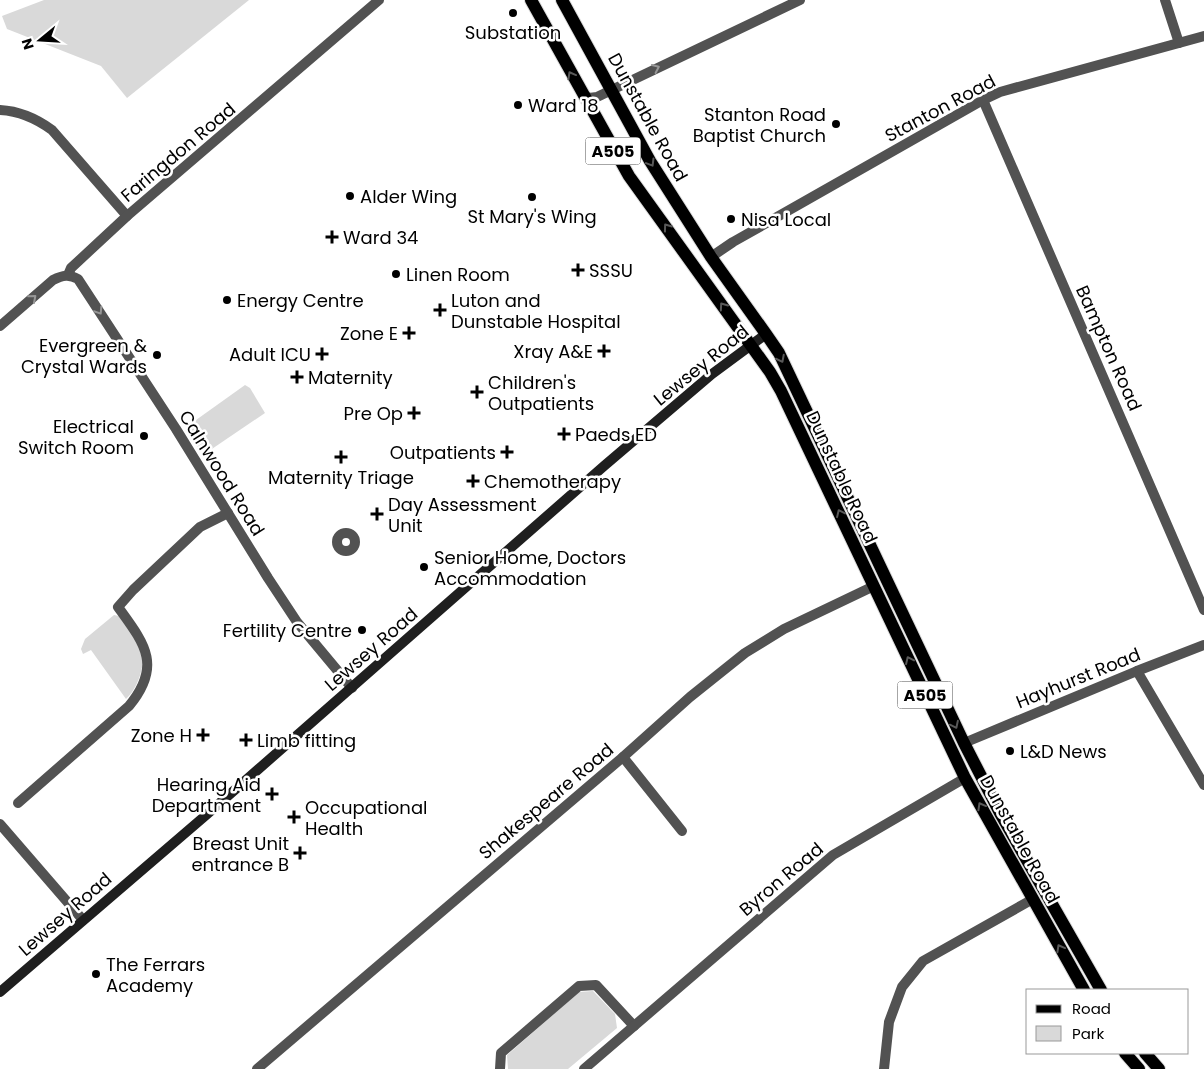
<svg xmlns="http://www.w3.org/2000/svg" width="1204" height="1069" viewBox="0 0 1204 1069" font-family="Poppins,sans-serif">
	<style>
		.green { fill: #d9d9d9 }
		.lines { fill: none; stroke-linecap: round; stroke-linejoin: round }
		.primary-casing { stroke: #dbdbdb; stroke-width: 14 }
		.street { stroke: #525252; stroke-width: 10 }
		.secondary { stroke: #1f1f1f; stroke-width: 10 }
		.primary { stroke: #000; stroke-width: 12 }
		.oneway { stroke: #979797 }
		.oneway2 { stroke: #595959 }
		.poi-dot { fill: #000; stroke: #fff; stroke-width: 2 }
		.labels { text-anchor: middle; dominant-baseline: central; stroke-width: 5; stroke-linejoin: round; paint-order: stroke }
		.shield { fill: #fff; stroke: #4c4c4c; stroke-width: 1 }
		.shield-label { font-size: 16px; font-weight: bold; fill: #000 }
		.poi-label { font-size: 18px; fill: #000; stroke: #fff; text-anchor: start }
		.street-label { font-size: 18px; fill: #000; stroke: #fff }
	</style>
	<rect width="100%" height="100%" fill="#fff"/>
	<g class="green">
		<path d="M44 0H249L127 98 101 66 7 29 2 16Z"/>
		<path d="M245 385 250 388 265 413 203 455 189 434V425Z"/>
		<path d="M114 615 119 616C126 627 136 638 141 649 147 663 137 690 126 699L91 650 83 654 81 649 85 639Z"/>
		<path d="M593 991 615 1014 617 1028 568 1069H508L507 1055 579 992Z"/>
	</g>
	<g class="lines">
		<g class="primary-casing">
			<g id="primary">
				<path d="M531 0 629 176 770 372 781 391 965 778 1084 990"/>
				<path d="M562 0 650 161 711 257 766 334 779 353 964 743 1000 813 1101 990"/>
				<path d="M1125 1053 1139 1069"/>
				<path d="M1145 1053 1159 1069"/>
			</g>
		</g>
		<g class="street">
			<path d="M1165 0 1179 43"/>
			<path d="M583 95 589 98 597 97 800 0"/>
			<path d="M983 100 1204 610"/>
			<path d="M0 110C19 111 37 119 52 130L127 216"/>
			<path d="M711 257 733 242 983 100 1000 92 1204 36"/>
			<path d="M68 275 71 268 127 216 379 0"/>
			<path d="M0 326 53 280C63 275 69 274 78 279L176 429 268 578 297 622 352 688"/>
			<circle cx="346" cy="542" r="9"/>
			<path d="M1137 671 1204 785"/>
			<path d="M964 743 1137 671 1204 645"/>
			<path d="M623 757 682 831"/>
			<path d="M18 803 129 706C163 665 144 643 118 607L133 590 200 527 228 513"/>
			<path d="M0 824 83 920"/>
			<path d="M257 1069 623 757 690 697 745 653 784 629 874 586"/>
			<path d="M500 1069 501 1053 579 986 596 985 634 1026"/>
			<path d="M584 1069 833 855 965 778"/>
			<path d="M884 1069 889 1022 902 987 923 961 1033 899"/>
		</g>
		<path class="secondary" d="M0 992 205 816 604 466 712 374 766 334"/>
		<use href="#primary" class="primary"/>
	</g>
	<defs><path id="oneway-chevron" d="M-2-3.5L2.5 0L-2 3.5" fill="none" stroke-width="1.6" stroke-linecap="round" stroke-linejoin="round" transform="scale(1.25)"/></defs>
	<g class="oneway">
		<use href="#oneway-chevron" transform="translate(656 68) rotate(-25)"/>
		<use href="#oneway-chevron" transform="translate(33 298) rotate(-41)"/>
		<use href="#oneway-chevron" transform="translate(99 311) rotate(57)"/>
	</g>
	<g class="oneway2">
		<use href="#oneway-chevron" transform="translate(571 75) rotate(-119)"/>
		<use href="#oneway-chevron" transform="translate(651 163) rotate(59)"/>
		<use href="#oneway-chevron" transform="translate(667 227) rotate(-126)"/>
		<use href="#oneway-chevron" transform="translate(723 306) rotate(-125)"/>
		<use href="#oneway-chevron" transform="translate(781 359) rotate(63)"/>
		<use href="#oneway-chevron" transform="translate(840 513) rotate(-115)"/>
		<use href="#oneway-chevron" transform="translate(909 660) rotate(-115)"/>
		<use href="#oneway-chevron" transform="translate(955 725) rotate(64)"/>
		<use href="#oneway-chevron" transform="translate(981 806) rotate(-119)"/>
		<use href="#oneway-chevron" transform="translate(1060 948) rotate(-119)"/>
	</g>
	<g class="poi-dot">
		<circle cx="513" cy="13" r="5"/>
		<circle cx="518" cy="105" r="5"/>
		<circle cx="836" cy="124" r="5"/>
		<circle cx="350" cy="196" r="5"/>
		<circle cx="532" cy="197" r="5"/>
		<circle cx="731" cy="219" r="5"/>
		<path d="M329.5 229.5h5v5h5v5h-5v5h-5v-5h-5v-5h5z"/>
		<path d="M575.5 262.5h5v5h5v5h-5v5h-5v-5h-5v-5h5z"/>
		<circle cx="396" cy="274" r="5"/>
		<circle cx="227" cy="300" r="5"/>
		<path d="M437.5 302.5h5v5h5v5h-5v5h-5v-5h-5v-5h5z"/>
		<path d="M406.5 325.5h5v5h5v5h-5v5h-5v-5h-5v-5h5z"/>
		<path d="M601.5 343.5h5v5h5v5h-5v5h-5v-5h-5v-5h5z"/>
		<path d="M319.5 346.5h5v5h5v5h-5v5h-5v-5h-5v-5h5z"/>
		<circle cx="157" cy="355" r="5"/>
		<path d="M294.5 369.5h5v5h5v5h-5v5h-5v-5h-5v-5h5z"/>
		<path d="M474.5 384.5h5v5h5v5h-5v5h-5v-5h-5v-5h5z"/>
		<path d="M411.5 405.5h5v5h5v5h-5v5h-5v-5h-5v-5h5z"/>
		<path d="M561.5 426.5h5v5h5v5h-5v5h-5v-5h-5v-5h5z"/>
		<circle cx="144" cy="436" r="5"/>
		<path d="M504.5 444.5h5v5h5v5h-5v5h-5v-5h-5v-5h5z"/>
		<path d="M338.5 449.5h5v5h5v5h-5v5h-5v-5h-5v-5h5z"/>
		<path d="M470.5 473.5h5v5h5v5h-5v5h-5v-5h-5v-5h5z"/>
		<path d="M374.5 506.5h5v5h5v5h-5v5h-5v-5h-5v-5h5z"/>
		<circle cx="424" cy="567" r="5"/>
		<circle cx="362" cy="630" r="5"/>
		<path d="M200.5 727.5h5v5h5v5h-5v5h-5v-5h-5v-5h5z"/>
		<path d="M243.5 732.5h5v5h5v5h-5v5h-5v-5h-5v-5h5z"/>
		<circle cx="1010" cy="751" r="5"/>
		<path d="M269.5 786.5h5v5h5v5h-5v5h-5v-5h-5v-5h5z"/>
		<path d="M291.5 809.5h5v5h5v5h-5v5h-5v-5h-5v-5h5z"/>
		<path d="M297.5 845.5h5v5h5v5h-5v5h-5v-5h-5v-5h5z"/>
		<circle cx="96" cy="974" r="5"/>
	</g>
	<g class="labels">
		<g class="shield">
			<rect x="585.5" y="137.5" width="55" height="27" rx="4"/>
			<rect x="897.5" y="681.5" width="55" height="27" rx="4"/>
		</g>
		<g class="shield-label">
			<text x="613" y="151">A505</text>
			<text x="925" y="695">A505</text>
		</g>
		<g class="poi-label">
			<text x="513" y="32" text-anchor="middle">Substation</text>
			<text x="528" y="105">Ward 18</text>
			<text x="826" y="114" text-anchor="end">Stanton Road<tspan x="826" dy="21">Baptist Church</tspan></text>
			<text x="360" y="196">Alder Wing</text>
			<text x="532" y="216" text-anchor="middle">St Mary's Wing</text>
			<text x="741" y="219">Nisa Local</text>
			<text x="343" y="237">Ward 34</text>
			<text x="589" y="270">SSSU</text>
			<text x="406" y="274">Linen Room</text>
			<text x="237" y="300">Energy Centre</text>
			<text x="451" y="300">Luton and<tspan x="451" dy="21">Dunstable Hospital</tspan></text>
			<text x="398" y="333" text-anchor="end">Zone E</text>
			<text x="147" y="345" text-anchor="end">Evergreen &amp;<tspan x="147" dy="21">Crystal Wards</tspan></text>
			<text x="593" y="351" text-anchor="end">Xray A&amp;E</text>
			<text x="311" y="354" text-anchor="end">Adult ICU</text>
			<text x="308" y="377">Maternity</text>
			<text x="488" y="382">Children's<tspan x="488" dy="21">Outpatients</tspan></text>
			<text x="403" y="413" text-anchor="end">Pre Op</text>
			<text x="134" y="426" text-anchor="end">Electrical<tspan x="134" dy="21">Switch Room</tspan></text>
			<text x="575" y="434">Paeds ED</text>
			<text x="496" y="452" text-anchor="end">Outpatients</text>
			<text x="341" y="477" text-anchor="middle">Maternity Triage</text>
			<text x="484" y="481">Chemotherapy</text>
			<text x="388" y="504">Day Assessment<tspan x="388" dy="21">Unit</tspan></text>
			<text x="434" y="557">Senior Home, Doctors<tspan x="434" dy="21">Accommodation</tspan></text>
			<text x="352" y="630" text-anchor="end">Fertility Centre</text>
			<text x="192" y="735" text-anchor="end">Zone H</text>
			<text x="257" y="740">Limb fitting</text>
			<text x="1020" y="751">L&amp;D News</text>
			<text x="261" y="784" text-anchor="end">Hearing Aid<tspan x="261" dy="21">Department</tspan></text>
			<text x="305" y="807">Occupational<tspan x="305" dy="21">Health</tspan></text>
			<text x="289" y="843" text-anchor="end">Breast Unit<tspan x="289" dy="21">entrance B</tspan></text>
			<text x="106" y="964">The Ferrars<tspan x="106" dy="21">Academy</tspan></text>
		</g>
		<g class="street-label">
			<text transform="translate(940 108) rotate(-28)">Stanton Road</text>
			<text transform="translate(648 117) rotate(61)">Dunstable Road</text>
			<text transform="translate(178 152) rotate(-40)">Faringdon Road</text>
			<text transform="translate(1109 348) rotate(66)">Bampton Road</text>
			<text transform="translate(701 365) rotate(-39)">Lewsey Road</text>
			<text transform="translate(222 473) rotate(58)">Calnwood Road</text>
			<text transform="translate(842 477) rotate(65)">Dunstable Road</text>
			<text transform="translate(371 649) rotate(-41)">Lewsey Road</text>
			<text transform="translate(1078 678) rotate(-22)">Hayhurst Road</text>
			<text transform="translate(546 801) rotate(-40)">Shakespeare Road</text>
			<text transform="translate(1020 839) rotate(61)">Dunstable Road</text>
			<text transform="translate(781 879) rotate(-40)">Byron Road</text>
			<text transform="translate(65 914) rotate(-41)">Lewsey Road</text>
		</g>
	</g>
	<rect x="1026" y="989" width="162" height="65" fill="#ffffff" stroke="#999999"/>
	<rect x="1036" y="1005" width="25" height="8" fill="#000000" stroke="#999999"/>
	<text x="1072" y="1014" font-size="15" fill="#000000">Road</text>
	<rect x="1036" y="1026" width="25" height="15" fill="#d9d9d9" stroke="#999999"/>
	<text x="1072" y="1039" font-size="15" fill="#000000">Park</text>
	<g transform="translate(40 40) rotate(252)" stroke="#ffffff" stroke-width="4" paint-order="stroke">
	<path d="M0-4L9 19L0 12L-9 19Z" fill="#000000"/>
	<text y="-8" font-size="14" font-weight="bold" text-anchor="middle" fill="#000000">N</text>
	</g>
</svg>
